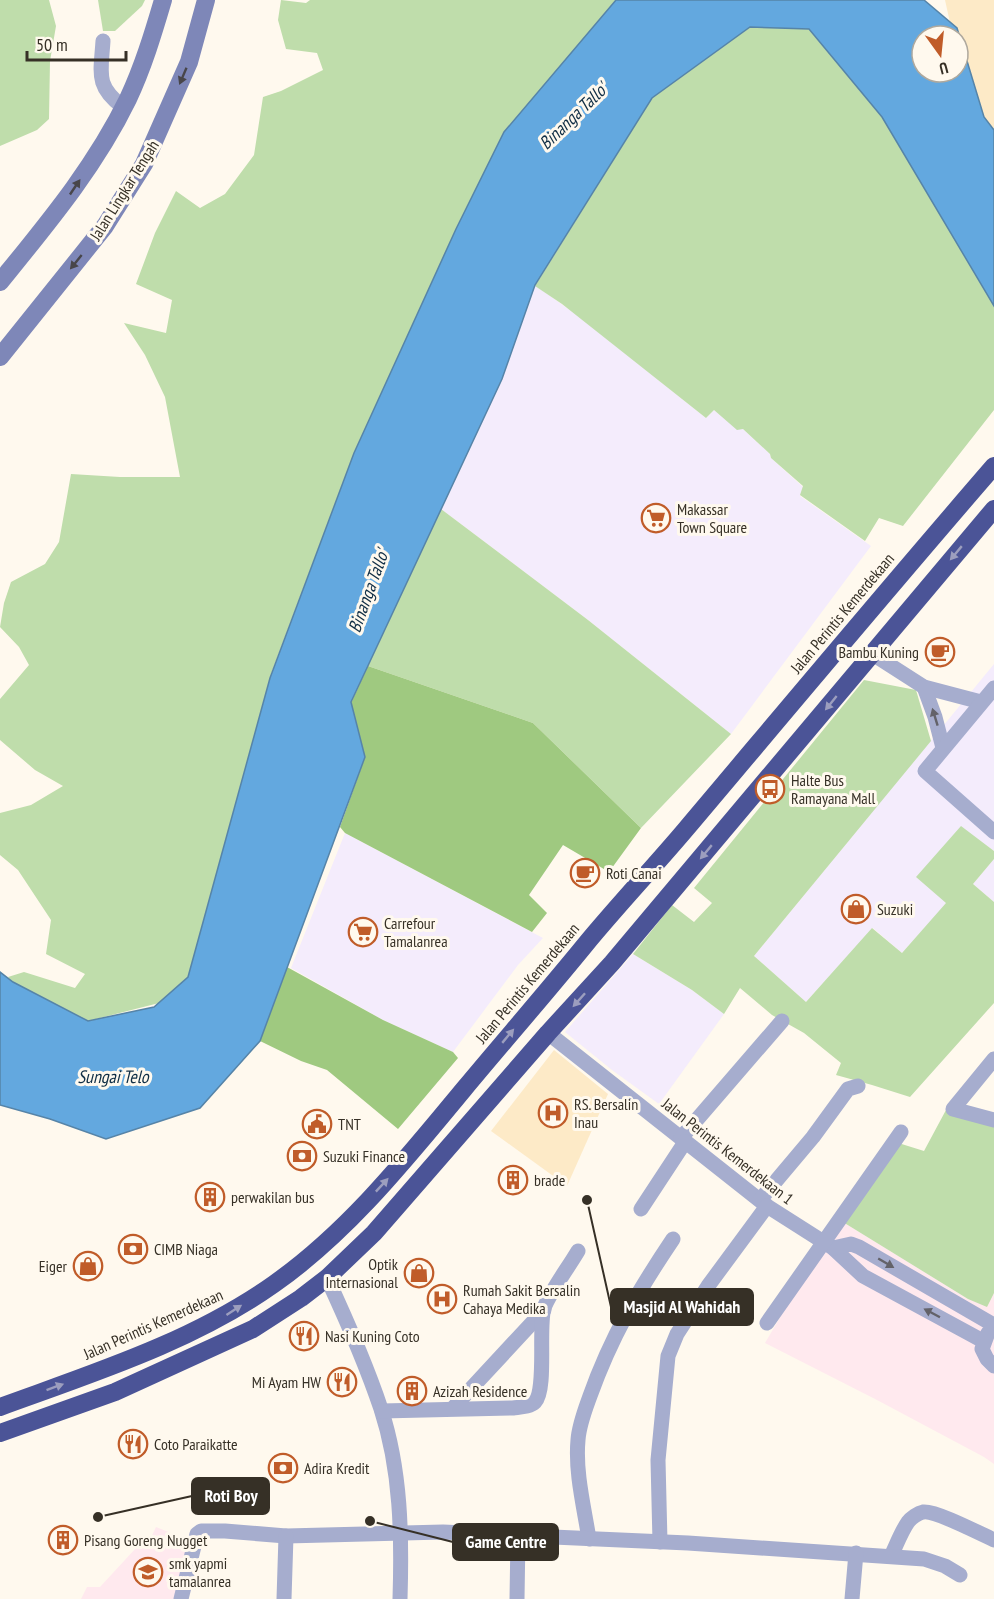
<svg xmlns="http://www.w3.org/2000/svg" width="994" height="1599" viewBox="0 0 994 1599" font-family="'PT Sans Narrow',sans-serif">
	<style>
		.commercial { fill: #f4ecfc }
		.built { fill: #fdeac7 }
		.education { fill: #ffe9ee }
		.green { fill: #bfddab }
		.forest { fill: #9fc980 }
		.water { fill: #63a8df; stroke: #5684a8; stroke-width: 1.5; fill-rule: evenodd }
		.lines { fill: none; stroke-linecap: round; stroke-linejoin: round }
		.street { stroke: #a6adce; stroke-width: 15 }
		.secondary { stroke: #7e87b8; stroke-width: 18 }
		.highway { stroke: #4b5497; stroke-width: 18 }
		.oneway { fill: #48464a }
		.oneway2 { fill: #9c9ebe }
		.oneway3 { fill: #636269 }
		.labels { text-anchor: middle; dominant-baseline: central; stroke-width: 6; stroke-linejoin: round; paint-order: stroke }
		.street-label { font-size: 16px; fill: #363026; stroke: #fff9ee }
		.poi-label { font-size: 16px; fill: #363026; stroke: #fff9ee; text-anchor: start }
		.water-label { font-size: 18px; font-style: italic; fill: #102e45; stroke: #fff9ee }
		.leader { fill: none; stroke: #363026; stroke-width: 2 }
		.callout-dot { fill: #363026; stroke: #fff9ee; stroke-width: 2 }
		.callout { fill: #363026; stroke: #363026; stroke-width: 2 }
		.callout-label { font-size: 18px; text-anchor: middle; font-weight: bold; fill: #fff }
	</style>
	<rect width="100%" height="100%" fill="#fff9ee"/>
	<g class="commercial">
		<path d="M535 285 578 316 706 418 714 410 737 429H743L770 454 771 458 803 487 800 496 871 546 731 734 588 620 441 509 502 379Z"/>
		<path d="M994 664V851L961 827 917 877 947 903 902 953 873 928 806 1002 754 956Z"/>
		<path d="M345 833 543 938 518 965 453 1052 383 1020 291 968Z"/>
		<path d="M994 859V902L973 884Z"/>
		<path d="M633 954 692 990 724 1014 659 1104 612 1070 565 1032Z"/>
	</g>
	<g class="built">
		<path d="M945 0H994V175L958 36H953Z"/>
		<path d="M554 1050 608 1094 567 1186 491 1131Z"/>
	</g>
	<g class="education">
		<path d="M838 1219 968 1299 987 1306 994 1293V1464L984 1457 877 1400 765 1343Z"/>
		<path d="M156 1527 191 1541 175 1599H81L87 1587H100L136 1548 149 1542Z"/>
	</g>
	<g class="green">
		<path d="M0 0H49L56 26 50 61 49 119 37 130 0 146Z"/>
		<path d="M98 0H145L142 6 115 31H103Z"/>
		<path d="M281 0 306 3 310 0H616L506 130 456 229 354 453 271 674 188 977 159 1003 88 1021 12 982 8 977 24 972 75 988 85 974 46 954 51 920 18 870 0 855V813L31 805 63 786 35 770 0 740V699L29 665 19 647 0 627 4 603 11 582 45 564 59 542 71 474 120 477H180L165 397 145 355 124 323 166 333 172 300 136 284 155 233 176 191 200 208 225 194 254 155 263 97 281 91 323 70 317 53 286 49 278 20Z"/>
		<path d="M750 27 809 29 882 117 994 306V410L903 526 879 518 865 541 800 495 803 486 771 458 770 454 743 429 737 430 714 410 706 418 562 304 535 286 652 98Z"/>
		<path d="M441 509 588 620 731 734 641 828 533 723 368 666Z"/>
		<path d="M864 680 916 690 931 741 754 956 806 1002 872 928 902 953 946 903 916 877 961 826 994 851V859L973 884 994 902V1003L910 1097 872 1085 836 1075 841 1063 804 1033 772 1015 740 988 724 1014 692 990 633 954 672 905 694 922 712 903 694 888Z"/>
		<path d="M946 1110 994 1127V1293L987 1307 968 1299 838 1219 892 1141 924 1151Z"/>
	</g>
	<g class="forest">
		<path d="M368 666 533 723 641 828 609 872 563 845 529 895 547 913 532 932 345 833 340 827 365 757 351 703Z"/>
		<path d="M287 967 383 1020 453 1052 458 1058 398 1129 327 1070 301 1061 260 1041Z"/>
	</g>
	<path class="water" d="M616 0H924L957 28 984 117 994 130V306L882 117 809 29 750 27 652 98 535 285 502 379 351 702 365 757 260 1041 200 1108 106 1139 50 1119 0 1105V972L13 982 88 1021 154 1007 188 977 270 678 354 453 456 229 504 132ZM922 36H958V72H922Z"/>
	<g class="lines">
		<g class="street">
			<path d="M103 41C101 73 95 86 123 107"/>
			<path d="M871 653 924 687 981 702"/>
			<path d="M924 687 935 717 943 748"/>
			<path d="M994 688 925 771 994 832"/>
			<path d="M548 1033 767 1206 833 1248 863 1276 983 1341"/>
			<path d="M994 1059 953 1109 994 1120"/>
			<path d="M681 1138 782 1021"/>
			<path d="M760 1200 813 1137 848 1089 858 1086"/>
			<path d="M641 1209 685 1142"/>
			<path d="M833 1248 851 1244 859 1247 992 1324"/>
			<path d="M327 1278C347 1321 366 1364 381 1409 401 1470 402 1536 400 1599"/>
			<path d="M767 1323 901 1132"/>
			<path d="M988 1333 982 1349 987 1359 994 1366"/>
			<path d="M453 1408 544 1310"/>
			<path d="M382 1411 513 1408C520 1407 530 1407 535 1402 547 1389 538 1327 544 1308 550 1292 568 1268 578 1251"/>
			<path d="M589 1539C584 1507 575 1472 578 1440 579 1425 585 1410 590 1396 611 1337 638 1291 673 1239"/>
			<path d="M660 1542 658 1460 668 1356 677 1334 708 1286 767 1206"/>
			<path d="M891 1556C896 1546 901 1532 908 1522 911 1518 918 1513 923 1512 935 1510 981 1534 994 1540"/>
			<path d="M181 1599 197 1534 201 1531H225L286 1536 443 1532 688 1543 924 1559 945 1566 960 1575"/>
			<path d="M284 1599 286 1536"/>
			<path d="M517 1599 518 1536"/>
			<path d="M852 1599 856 1553"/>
		</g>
		<g class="secondary">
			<path d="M0 282C47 224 95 167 128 99 143 67 153 34 163 0"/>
			<path d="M0 357 105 226 144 164 189 62 206 0"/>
		</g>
		<g class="highway">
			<path d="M0 1407C93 1373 192 1342 274 1284 348 1232 406 1159 464 1089 504 1041 545 994 585 945 618 905 653 868 686 829 789 707 890 586 994 466"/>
			<path d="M0 1433 115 1392 253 1329 301 1298 327 1278 374 1233 548 1033 612 963 994 509"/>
		</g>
	</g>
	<defs><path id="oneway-solid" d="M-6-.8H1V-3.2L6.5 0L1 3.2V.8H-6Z" transform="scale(1.5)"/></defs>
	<g class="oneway">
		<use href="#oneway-solid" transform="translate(183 76) rotate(113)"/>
		<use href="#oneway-solid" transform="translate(75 187) rotate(-56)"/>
		<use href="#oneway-solid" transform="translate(76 262) rotate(129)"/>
	</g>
	<g class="oneway2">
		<use href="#oneway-solid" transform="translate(956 553) rotate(130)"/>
		<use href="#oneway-solid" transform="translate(831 703) rotate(129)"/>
		<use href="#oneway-solid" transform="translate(706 852) rotate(130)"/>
		<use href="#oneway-solid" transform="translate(579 1000) rotate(132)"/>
		<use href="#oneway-solid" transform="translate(508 1036) rotate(-50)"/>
		<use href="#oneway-solid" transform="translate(382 1185) rotate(-47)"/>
		<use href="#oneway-solid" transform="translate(234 1310) rotate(-33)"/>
		<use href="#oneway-solid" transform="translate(55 1387) rotate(-20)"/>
	</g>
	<g class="oneway3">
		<use href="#oneway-solid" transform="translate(935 717) rotate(-107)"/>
		<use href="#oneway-solid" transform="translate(886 1263) rotate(30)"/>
		<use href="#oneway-solid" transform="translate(932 1313) rotate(-152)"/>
	</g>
	<defs>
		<g id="supermarket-ring" transform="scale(1.5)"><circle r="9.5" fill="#fff9ee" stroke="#c05c29" stroke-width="1.5"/><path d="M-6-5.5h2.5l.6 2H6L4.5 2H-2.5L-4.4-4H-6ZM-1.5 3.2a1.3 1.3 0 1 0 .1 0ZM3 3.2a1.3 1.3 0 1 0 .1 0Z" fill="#c05c29"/></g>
		<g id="cafe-ring" transform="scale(1.5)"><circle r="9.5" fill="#fff9ee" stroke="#c05c29" stroke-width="1.5"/><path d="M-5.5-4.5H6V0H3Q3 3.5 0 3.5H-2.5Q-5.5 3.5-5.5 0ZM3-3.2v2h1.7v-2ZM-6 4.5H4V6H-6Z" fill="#c05c29"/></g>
		<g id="bus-ring" transform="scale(1.5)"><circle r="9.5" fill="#fff9ee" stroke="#c05c29" stroke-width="1.5"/><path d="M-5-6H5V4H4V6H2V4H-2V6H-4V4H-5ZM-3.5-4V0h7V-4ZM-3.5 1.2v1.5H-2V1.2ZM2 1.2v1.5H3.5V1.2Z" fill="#c05c29"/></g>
		<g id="shop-ring" transform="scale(1.5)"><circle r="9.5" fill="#fff9ee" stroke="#c05c29" stroke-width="1.5"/><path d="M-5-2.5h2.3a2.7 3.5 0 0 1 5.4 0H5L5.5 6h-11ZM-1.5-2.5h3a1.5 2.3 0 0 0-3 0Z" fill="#c05c29"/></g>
		<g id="hospital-ring" transform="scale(1.5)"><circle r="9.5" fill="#fff9ee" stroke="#c05c29" stroke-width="1.5"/><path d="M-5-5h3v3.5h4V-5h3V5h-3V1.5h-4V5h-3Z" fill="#c05c29"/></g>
		<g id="civic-ring" transform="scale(1.5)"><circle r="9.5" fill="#fff9ee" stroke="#c05c29" stroke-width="1.5"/><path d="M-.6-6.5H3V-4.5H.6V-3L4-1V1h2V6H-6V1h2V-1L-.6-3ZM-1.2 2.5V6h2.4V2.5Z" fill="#c05c29"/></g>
		<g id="bank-ring" transform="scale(1.5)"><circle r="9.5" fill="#fff9ee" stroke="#c05c29" stroke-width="1.5"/><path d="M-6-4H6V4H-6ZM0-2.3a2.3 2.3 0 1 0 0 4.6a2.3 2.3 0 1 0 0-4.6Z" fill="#c05c29"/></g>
		<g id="building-ring" transform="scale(1.5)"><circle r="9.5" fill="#fff9ee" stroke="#c05c29" stroke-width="1.5"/><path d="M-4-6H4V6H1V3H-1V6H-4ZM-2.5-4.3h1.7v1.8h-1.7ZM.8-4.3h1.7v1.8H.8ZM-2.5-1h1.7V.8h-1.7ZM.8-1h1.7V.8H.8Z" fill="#c05c29"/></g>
		<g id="restaurant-ring" transform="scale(1.5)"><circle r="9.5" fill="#fff9ee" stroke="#c05c29" stroke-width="1.5"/><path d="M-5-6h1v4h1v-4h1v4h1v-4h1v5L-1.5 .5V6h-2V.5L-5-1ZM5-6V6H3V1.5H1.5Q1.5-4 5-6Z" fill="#c05c29"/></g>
		<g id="school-ring" transform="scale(1.5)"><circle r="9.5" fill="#fff9ee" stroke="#c05c29" stroke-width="1.5"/><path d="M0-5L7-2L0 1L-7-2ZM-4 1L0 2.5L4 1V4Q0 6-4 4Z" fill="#c05c29"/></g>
	</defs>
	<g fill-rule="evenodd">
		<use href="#supermarket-ring" x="656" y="518"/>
		<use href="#cafe-ring" x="940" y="652"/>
		<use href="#bus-ring" x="770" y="789"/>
		<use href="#cafe-ring" x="585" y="873"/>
		<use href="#shop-ring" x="856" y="909"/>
		<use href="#supermarket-ring" x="363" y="932"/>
		<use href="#hospital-ring" x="553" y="1113"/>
		<use href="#civic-ring" x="317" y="1124"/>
		<use href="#bank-ring" x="302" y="1156"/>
		<use href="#building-ring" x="513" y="1180"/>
		<use href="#building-ring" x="210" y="1197"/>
		<use href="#bank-ring" x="133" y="1249"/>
		<use href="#shop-ring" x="88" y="1266"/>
		<use href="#shop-ring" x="419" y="1273"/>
		<use href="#hospital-ring" x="442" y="1299"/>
		<use href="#restaurant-ring" x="304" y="1336"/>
		<use href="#restaurant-ring" x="342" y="1382"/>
		<use href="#building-ring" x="412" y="1391"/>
		<use href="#restaurant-ring" x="133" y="1444"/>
		<use href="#bank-ring" x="283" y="1468"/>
		<use href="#building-ring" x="63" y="1540"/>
		<use href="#school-ring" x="148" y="1572"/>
	</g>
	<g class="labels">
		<g class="street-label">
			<text transform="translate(124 190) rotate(-58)">Jalan Lingkar Tengah</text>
			<text transform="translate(842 613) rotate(-50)">Jalan Perintis Kemerdekaan</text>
			<text transform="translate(527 983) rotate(-50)">Jalan Perintis Kemerdekaan</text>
			<text transform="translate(728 1151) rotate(38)">Jalan Perintis Kemerdekaan 1</text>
			<text transform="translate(153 1324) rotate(-24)">Jalan Perintis Kemerdekaan</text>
		</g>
		<g class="poi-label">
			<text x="677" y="509">Makassar<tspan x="677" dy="18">Town Square</tspan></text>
			<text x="919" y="652" text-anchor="end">Bambu Kuning</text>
			<text x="791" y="780">Halte Bus<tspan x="791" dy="18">Ramayana Mall</tspan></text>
			<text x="606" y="873">Roti Canai</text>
			<text x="877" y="909">Suzuki</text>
			<text x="384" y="923">Carrefour<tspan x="384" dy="18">Tamalanrea</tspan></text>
			<text x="574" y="1104">RS. Bersalin<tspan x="574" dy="18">Inau</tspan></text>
			<text x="338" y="1124">TNT</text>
			<text x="323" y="1156">Suzuki Finance</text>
			<text x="534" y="1180">brade</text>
			<text x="231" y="1197">perwakilan bus</text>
			<text x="154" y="1249">CIMB Niaga</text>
			<text x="398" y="1264" text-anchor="end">Optik<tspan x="398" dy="18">Internasional</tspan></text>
			<text x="67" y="1266" text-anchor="end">Eiger</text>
			<text x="463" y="1290">Rumah Sakit Bersalin<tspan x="463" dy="18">Cahaya Medika</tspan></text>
			<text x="325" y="1336">Nasi Kuning Coto</text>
			<text x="321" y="1382" text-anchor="end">Mi Ayam HW</text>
			<text x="433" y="1391">Azizah Residence</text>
			<text x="154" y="1444">Coto Paraikatte</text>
			<text x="304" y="1468">Adira Kredit</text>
			<text x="84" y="1540">Pisang Goreng Nugget</text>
			<text x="169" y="1563">smk yapmi<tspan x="169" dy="18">tamalanrea</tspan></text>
		</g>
		<g class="water-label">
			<text transform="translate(573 116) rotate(-44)">Binanga Tallo'</text>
			<text transform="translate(368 591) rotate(-70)">Binanga Tallo'</text>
			<text x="113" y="1076">Sungai Telo</text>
		</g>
	</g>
	<path class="leader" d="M587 1200L611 1307M98 1517L192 1496M370 1521L453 1542"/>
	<g class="callout-dot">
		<circle cx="587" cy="1200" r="6"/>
		<circle cx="98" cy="1517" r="6"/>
		<circle cx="370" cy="1521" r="6"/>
	</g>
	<g class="callout">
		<rect x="611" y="1289" width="142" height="36" rx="6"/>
		<rect x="192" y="1478" width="77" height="36" rx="6"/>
		<rect x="453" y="1524" width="105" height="36" rx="6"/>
	</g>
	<g class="callout-label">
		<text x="682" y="1313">Masjid Al Wahidah</text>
		<text x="231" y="1502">Roti Boy</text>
		<text x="506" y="1548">Game Centre</text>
	</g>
	<g transform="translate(940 54) rotate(165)"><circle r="28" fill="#fff9ee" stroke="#afa99e" stroke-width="1.5"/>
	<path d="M0-4.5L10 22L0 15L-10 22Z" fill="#c05c29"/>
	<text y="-9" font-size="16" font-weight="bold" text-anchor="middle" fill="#363026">U</text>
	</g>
	<path d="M27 51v9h99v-9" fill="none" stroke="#363026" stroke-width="3"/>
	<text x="36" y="51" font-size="18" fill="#363026" stroke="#fff9ee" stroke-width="4.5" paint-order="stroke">50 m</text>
</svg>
